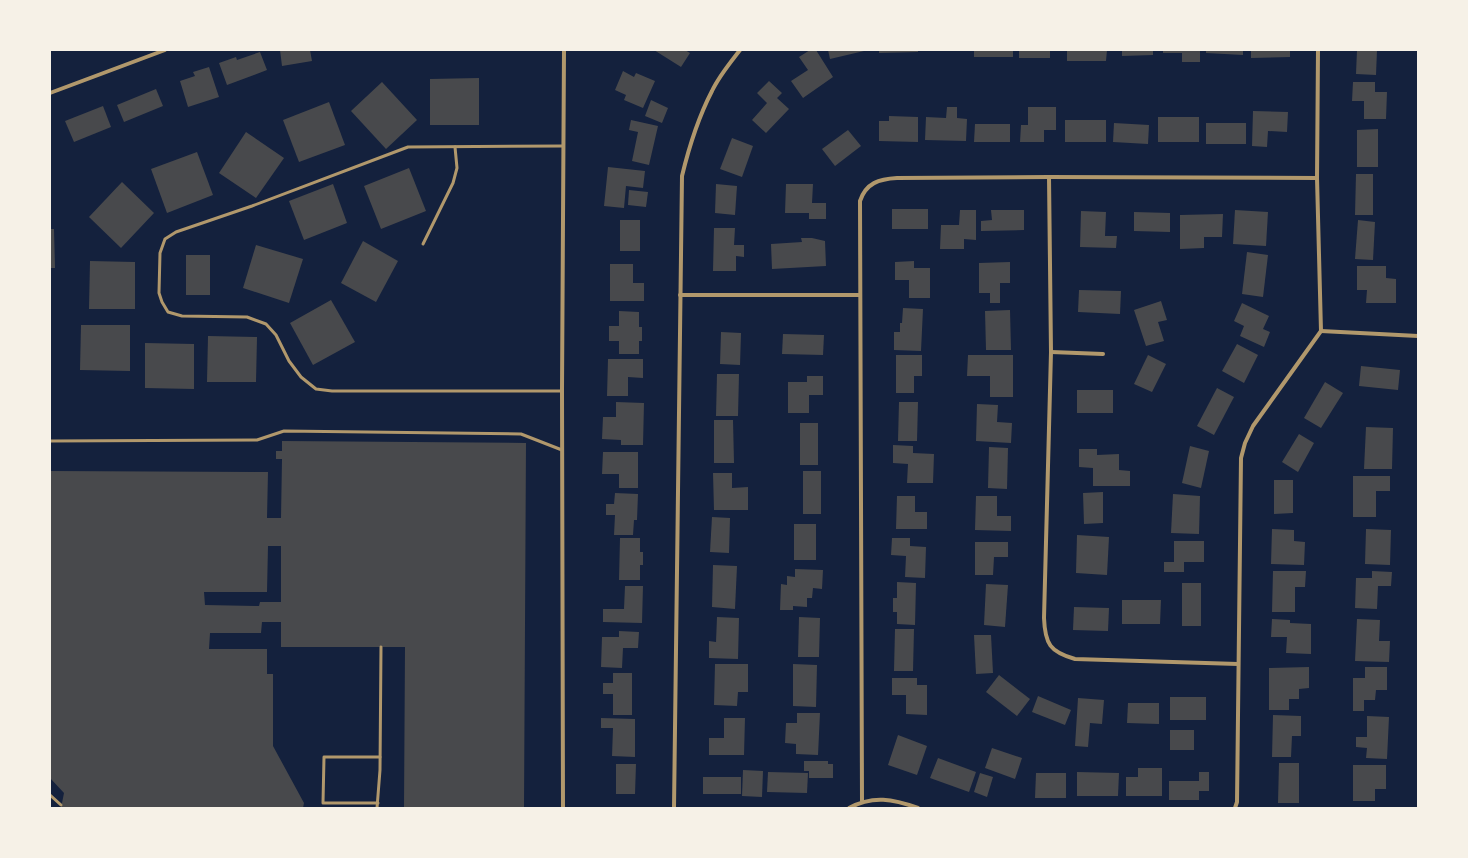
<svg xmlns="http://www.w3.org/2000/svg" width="1468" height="858" viewBox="0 0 1468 858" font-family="Roboto,sans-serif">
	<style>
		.building { fill: #48494c; fill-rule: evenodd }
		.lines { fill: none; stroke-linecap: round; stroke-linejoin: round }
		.service { stroke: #b1986c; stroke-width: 3 }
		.minor { stroke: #b1986c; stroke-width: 4 }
	</style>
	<rect width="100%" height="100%" fill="#14213d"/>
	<g class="building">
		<path d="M280 50H310L312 61 282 66Z"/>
		<path d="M654 50H685L690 53 681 67Z"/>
		<path d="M810 50H816L833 77 803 98 791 81 808 70 799 57Z"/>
		<path d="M828 50H864V51L830 59Z"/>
		<path d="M879 50H918V52L879 53Z"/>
		<rect x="974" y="50" width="39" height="7"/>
		<rect x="1019" y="50" width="31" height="8"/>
		<path d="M1067 50H1107L1106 61H1067Z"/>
		<path d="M1122 50H1153V55L1122 56Z"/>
		<path d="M1163 50H1200V62H1182V53H1163Z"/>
		<path d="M1206 50H1243V55L1206 53Z"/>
		<path d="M1251 50H1290V57L1251 58Z"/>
		<path d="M1357 50H1377L1376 75 1356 74Z"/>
		<path d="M260 52 267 70 227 85 219 63 236 57 237 60Z"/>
		<path d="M209 67 219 97 188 107 180 81 195 76 193 72Z"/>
		<path d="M623 71 634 77 636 73 655 81 643 108 624 100 626 95 615 90Z"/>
		<path d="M479 78V125H430V79Z"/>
		<path d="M769 81 782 93 777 98 789 109 766 133 752 120 767 103 757 93Z"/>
		<path d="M382 82 417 120 386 149 351 111Z"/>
		<path d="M1353 82H1375V92H1387L1386 119H1364V101H1352Z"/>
		<path d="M156 89 163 106 124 122 117 105Z"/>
		<path d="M651 100 668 108 662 123 645 116Z"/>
		<path d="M329 102 345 145 299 162 283 120Z"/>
		<path d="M103 106 111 127 74 142 65 121Z"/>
		<path d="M947 107H957V118L967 119 966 141 925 140 926 117 946 118Z"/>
		<path d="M1028 107H1056V130H1044V142H1020L1021 125H1028Z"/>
		<path d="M1253 111 1288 112 1287 132 1268 131 1267 147 1252 146Z"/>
		<path d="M889 116 918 117V142L879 141V121H889Z"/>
		<rect x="1158" y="117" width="41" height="25"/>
		<path d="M631 120 658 126 649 165 632 161 638 132 629 130Z"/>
		<rect x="1065" y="120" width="41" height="22"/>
		<path d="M1114 123 1149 125 1148 144 1113 142Z"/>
		<rect x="1206" y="123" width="40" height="21"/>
		<path d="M975 124H1010V142H974Z"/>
		<path d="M1378 129V167H1357V130Z"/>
		<path d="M848 130 861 146 835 166 822 149Z"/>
		<path d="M246 132 284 158 256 198 219 173Z"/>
		<path d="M732 138 753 146 742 177 720 169Z"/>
		<path d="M197 152 213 195 167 213 151 169Z"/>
		<path d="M608 167 645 171 643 188 626 186 624 208 604 206Z"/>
		<path d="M409 168 426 211 381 229 364 186Z"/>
		<path d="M1356 174H1373V215H1355Z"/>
		<path d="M122 182 154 213 121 248 89 217Z"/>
		<path d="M333 184 347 223 304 240 289 201Z"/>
		<path d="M716 184 737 186 735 215 715 213Z"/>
		<path d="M786 184H813L812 203H826V219H809V213H785Z"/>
		<path d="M629 190 648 192 646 207 628 205Z"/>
		<rect x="892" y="209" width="36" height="20"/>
		<path d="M960 210H976V240L964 239V249H940L941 225H959Z"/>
		<path d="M991 210H1024V230L981 231V221L992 220Z"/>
		<path d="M1235 210 1268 212 1266 246 1233 244Z"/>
		<path d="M1081 211 1106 212 1105 236H1117L1116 248 1080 247Z"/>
		<path d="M1134 212 1170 213V232L1134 231Z"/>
		<path d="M1223 214 1222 237H1204V248L1180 249V215Z"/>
		<rect x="620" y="220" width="20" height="31"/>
		<path d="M1358 220 1375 222 1373 260 1355 259Z"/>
		<path d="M714 228H735L734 245H744V257L736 256V271H713Z"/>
		<path d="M50 229H54L55 268H50Z"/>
		<path d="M801 238H812L825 241 826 266 772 269 771 244 802 242Z"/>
		<path d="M363 241 398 261 376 302 341 283Z"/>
		<path d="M256 245 303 259 289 303 243 288Z"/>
		<path d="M1247 252 1268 255 1263 297 1242 294Z"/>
		<rect x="186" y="255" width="24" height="40"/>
		<path d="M90 261 135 262V309H89Z"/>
		<path d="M914 261V268H930V298H909V280H895V262Z"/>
		<path d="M1010 262V283H1000V303H990V293H979V263Z"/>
		<path d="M610 264H633V283H644V301H610Z"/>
		<path d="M1357 266H1386V278L1396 279V303H1366L1367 290H1357Z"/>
		<path d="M1079 290 1121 291 1120 314 1078 312Z"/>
		<path d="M331 300 355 342 313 365 290 323Z"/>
		<path d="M1161 301 1167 320 1158 322 1164 341 1146 346 1134 310Z"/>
		<path d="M1242 303 1269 316 1263 329 1270 332 1264 347 1240 336 1244 326 1234 321Z"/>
		<path d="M903 308 923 309 921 351 894 350V332H900V323H902Z"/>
		<path d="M1010 310 1011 350H986L985 311Z"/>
		<path d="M619 311 639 312V327H642V341H639V354H619V341H609V326H619Z"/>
		<path d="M81 325H130V371L80 370Z"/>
		<path d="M721 332 741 333 740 365 720 364Z"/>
		<path d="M783 334 824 335 823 355 782 354Z"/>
		<path d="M208 336 257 337 256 382H207Z"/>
		<path d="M145 343 194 344V389L145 388Z"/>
		<path d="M1237 344 1258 355 1244 383 1222 371Z"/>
		<path d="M896 355H922V376H914V393H896Z"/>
		<path d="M968 355H1013V397H990V376H967Z"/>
		<path d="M1148 355 1166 364 1152 392 1134 384Z"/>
		<path d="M608 359H643V378L628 377V396H607Z"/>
		<path d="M1361 366 1400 370 1398 390 1359 386Z"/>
		<path d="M717 374H739L738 416H716Z"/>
		<path d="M807 376H823V395H809V413H788V382H807Z"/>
		<path d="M1325 382 1343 393 1321 428 1304 418Z"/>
		<path d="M1217 388 1234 397 1214 435 1197 426Z"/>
		<rect x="1077" y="390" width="36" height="23"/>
		<path d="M616 402 644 403 643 445H621V440L602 439 603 417H616Z"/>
		<path d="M899 402H918L917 441H898Z"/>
		<path d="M977 404 998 405 997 422 1012 423 1011 443 976 441Z"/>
		<path d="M714 420H733L734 463H714Z"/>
		<rect x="800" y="423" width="18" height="42"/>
		<path d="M1366 427 1393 428 1392 469H1364Z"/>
		<path d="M1299 434 1314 443 1298 472 1282 462Z"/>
		<path d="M282 441 526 443 524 808H404L405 647H281V622H262L261 633H210L209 649H267V674H273V746L304 803 303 808H61L64 793 50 778V471L268 472 267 518H281L282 459H276V451H282ZM268 546H281V602H260L259 606 205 605 204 592H267Z"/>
		<path d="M893 445 913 446V453L934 454 933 483H907L908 464 893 463Z"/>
		<path d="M1190 446 1209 451 1201 488 1182 483Z"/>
		<path d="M989 447 1008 448 1007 489 988 488Z"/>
		<path d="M1079 449H1097V455L1119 454V470L1130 471V486H1093V468L1079 467Z"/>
		<path d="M603 452H638V488H619V474H602Z"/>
		<rect x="803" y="471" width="18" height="43"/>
		<path d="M713 473H732V488L748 487V510H714Z"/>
		<path d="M1353 476H1390V491H1376V517H1353Z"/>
		<path d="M1274 480H1293V513L1274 514Z"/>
		<path d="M1103 492V523L1084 524 1083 493Z"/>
		<path d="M615 493 638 494 637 520H634L633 535H614L615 515H606V504H614Z"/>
		<path d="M1173 494 1200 496 1199 534 1171 533Z"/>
		<path d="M897 496H915V512H927V529H896Z"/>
		<path d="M976 496H997V516H1011V531L975 530Z"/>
		<path d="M712 517 730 518 729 553 710 552Z"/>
		<rect x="794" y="524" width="22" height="36"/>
		<path d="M1272 529 1294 530V541L1305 542 1304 565 1271 564Z"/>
		<path d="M1366 529 1391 530 1390 565 1365 564Z"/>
		<path d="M1077 535 1109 537 1107 575 1076 573Z"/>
		<path d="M620 538H640V552H643V565H640V580H619Z"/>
		<path d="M892 538H910V546L926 547 925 578 905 577 906 556 891 555Z"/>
		<path d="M1174 541H1204V562H1184V572H1164V562H1174Z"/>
		<path d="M975 542H1008V557H994L993 575H975Z"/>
		<path d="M713 565 737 566 735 609 712 607Z"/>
		<path d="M795 569 823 570 822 589 813 588 812 598H807V607L793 606V610H780L781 584 787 585V576L795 577Z"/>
		<path d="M1273 571H1306L1305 587H1295V612H1272Z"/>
		<path d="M1372 571 1392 572 1391 586H1378L1377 609 1355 608 1356 578H1372Z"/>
		<path d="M897 582 916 583 915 625 897 624V612H893V598H897Z"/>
		<rect x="1182" y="583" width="19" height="43"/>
		<path d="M986 584 1008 585 1005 627 984 625Z"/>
		<path d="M625 586H643L642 623 603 622V609H624Z"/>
		<path d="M1122 600H1161L1160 624H1122Z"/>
		<path d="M1074 607 1109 608 1108 631 1073 630Z"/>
		<path d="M717 617 739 618 738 659 709 658V641L716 642Z"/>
		<path d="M799 617 820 618 819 657H798Z"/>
		<path d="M1272 619 1290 620V623L1311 624V654L1286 653 1287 637H1271Z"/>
		<path d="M1357 619 1380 620 1379 641H1390L1389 662 1355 661Z"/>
		<path d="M895 629H914L913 671H894Z"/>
		<path d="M619 631 639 632 638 648H623L622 668 601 667 602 637H619Z"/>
		<path d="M974 635H991L993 673 976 674Z"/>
		<path d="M715 664H748V692H738L737 706 714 705Z"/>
		<path d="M793 664 817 665 816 707 793 706Z"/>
		<path d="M1309 667V688L1299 689V699H1289V710H1269V668Z"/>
		<path d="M1365 667H1387V690H1376L1375 700H1364V711H1353V678H1365Z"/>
		<path d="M613 673H632V715H613V694H603V683H613Z"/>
		<path d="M999 675 1030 699 1017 716 986 692Z"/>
		<path d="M892 678H917V685H927V715L906 714V695H892Z"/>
		<path d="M1038 696 1071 710 1065 725 1032 712Z"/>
		<rect x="1170" y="697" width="36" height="23"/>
		<path d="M1078 698 1104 700 1102 724 1090 723 1088 747 1075 746Z"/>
		<path d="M1128 703H1159V724L1127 723Z"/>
		<path d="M797 713H820L818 755 796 754V744L785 743 786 723H797Z"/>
		<path d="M1273 715 1301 716V736H1292L1291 757H1272Z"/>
		<path d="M1367 716 1389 717 1387 759 1366 758 1367 748 1356 747V737H1367Z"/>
		<path d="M601 718 635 719V757L612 756 613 728H601Z"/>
		<path d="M724 718H745L744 755H709V738H724Z"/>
		<rect x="1170" y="730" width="24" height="20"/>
		<path d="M898 735 927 746 917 775 888 765Z"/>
		<path d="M992 748 1022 758 1015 779 985 768Z"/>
		<path d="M938 758 976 772 969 792 930 778Z"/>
		<path d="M804 761H828V764H833V778H809V771H804Z"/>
		<path d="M1279 763H1299V803H1278Z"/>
		<path d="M616 764H636L635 794H616Z"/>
		<path d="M1353 765H1386V789H1375V801H1353Z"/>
		<path d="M1138 768H1162V796H1126V777H1138Z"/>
		<path d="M743 770 763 771 762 797 742 796Z"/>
		<path d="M768 772 808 773 807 793 767 792Z"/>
		<path d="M1077 772 1119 773 1118 796H1077Z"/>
		<path d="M1199 772H1209V791H1199V800H1169V781H1199Z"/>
		<path d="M980 773 993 777 987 797 974 792Z"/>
		<path d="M1036 773H1066V798H1035Z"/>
		<rect x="703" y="777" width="38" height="17"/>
	</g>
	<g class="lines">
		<g class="service">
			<path d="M423 244 453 183 457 168 455 147"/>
			<path d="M562 391H332L316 389 301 377 289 361 276 335 266 324 247 317 182 316 168 312 162 302 159 293 160 253 165 239 176 232 252 206 408 147 563 146"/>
			<path d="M50 441 257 440 284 431 521 434 562 450"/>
			<path d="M50 795 61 805"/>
			<path d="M378 803H323L324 757H380"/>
			<path d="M377 808 380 770 381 647"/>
		</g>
		<g class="minor">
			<path d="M50 93 165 50"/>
			<path d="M1049 177 1051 352 1044 618C1045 644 1050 652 1075 659L1238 664"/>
			<path d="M680 295H860"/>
			<path d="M1321 331 1418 336"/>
			<path d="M1051 352 1103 354"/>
			<path d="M862 801 860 201C866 183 879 179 897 178L1049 177 1317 178"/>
			<path d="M563 808 562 391 564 50"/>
			<path d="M674 808 682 176C689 147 698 118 712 91 719 76 730 63 740 50"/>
			<path d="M849 808C873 795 893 799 918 808"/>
			<path d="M1235 808 1237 802 1241 458 1245 443 1253 426 1321 331 1317 178 1318 50"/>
		</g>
	</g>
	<rect width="1468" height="858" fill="none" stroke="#f6f1e7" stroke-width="102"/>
</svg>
